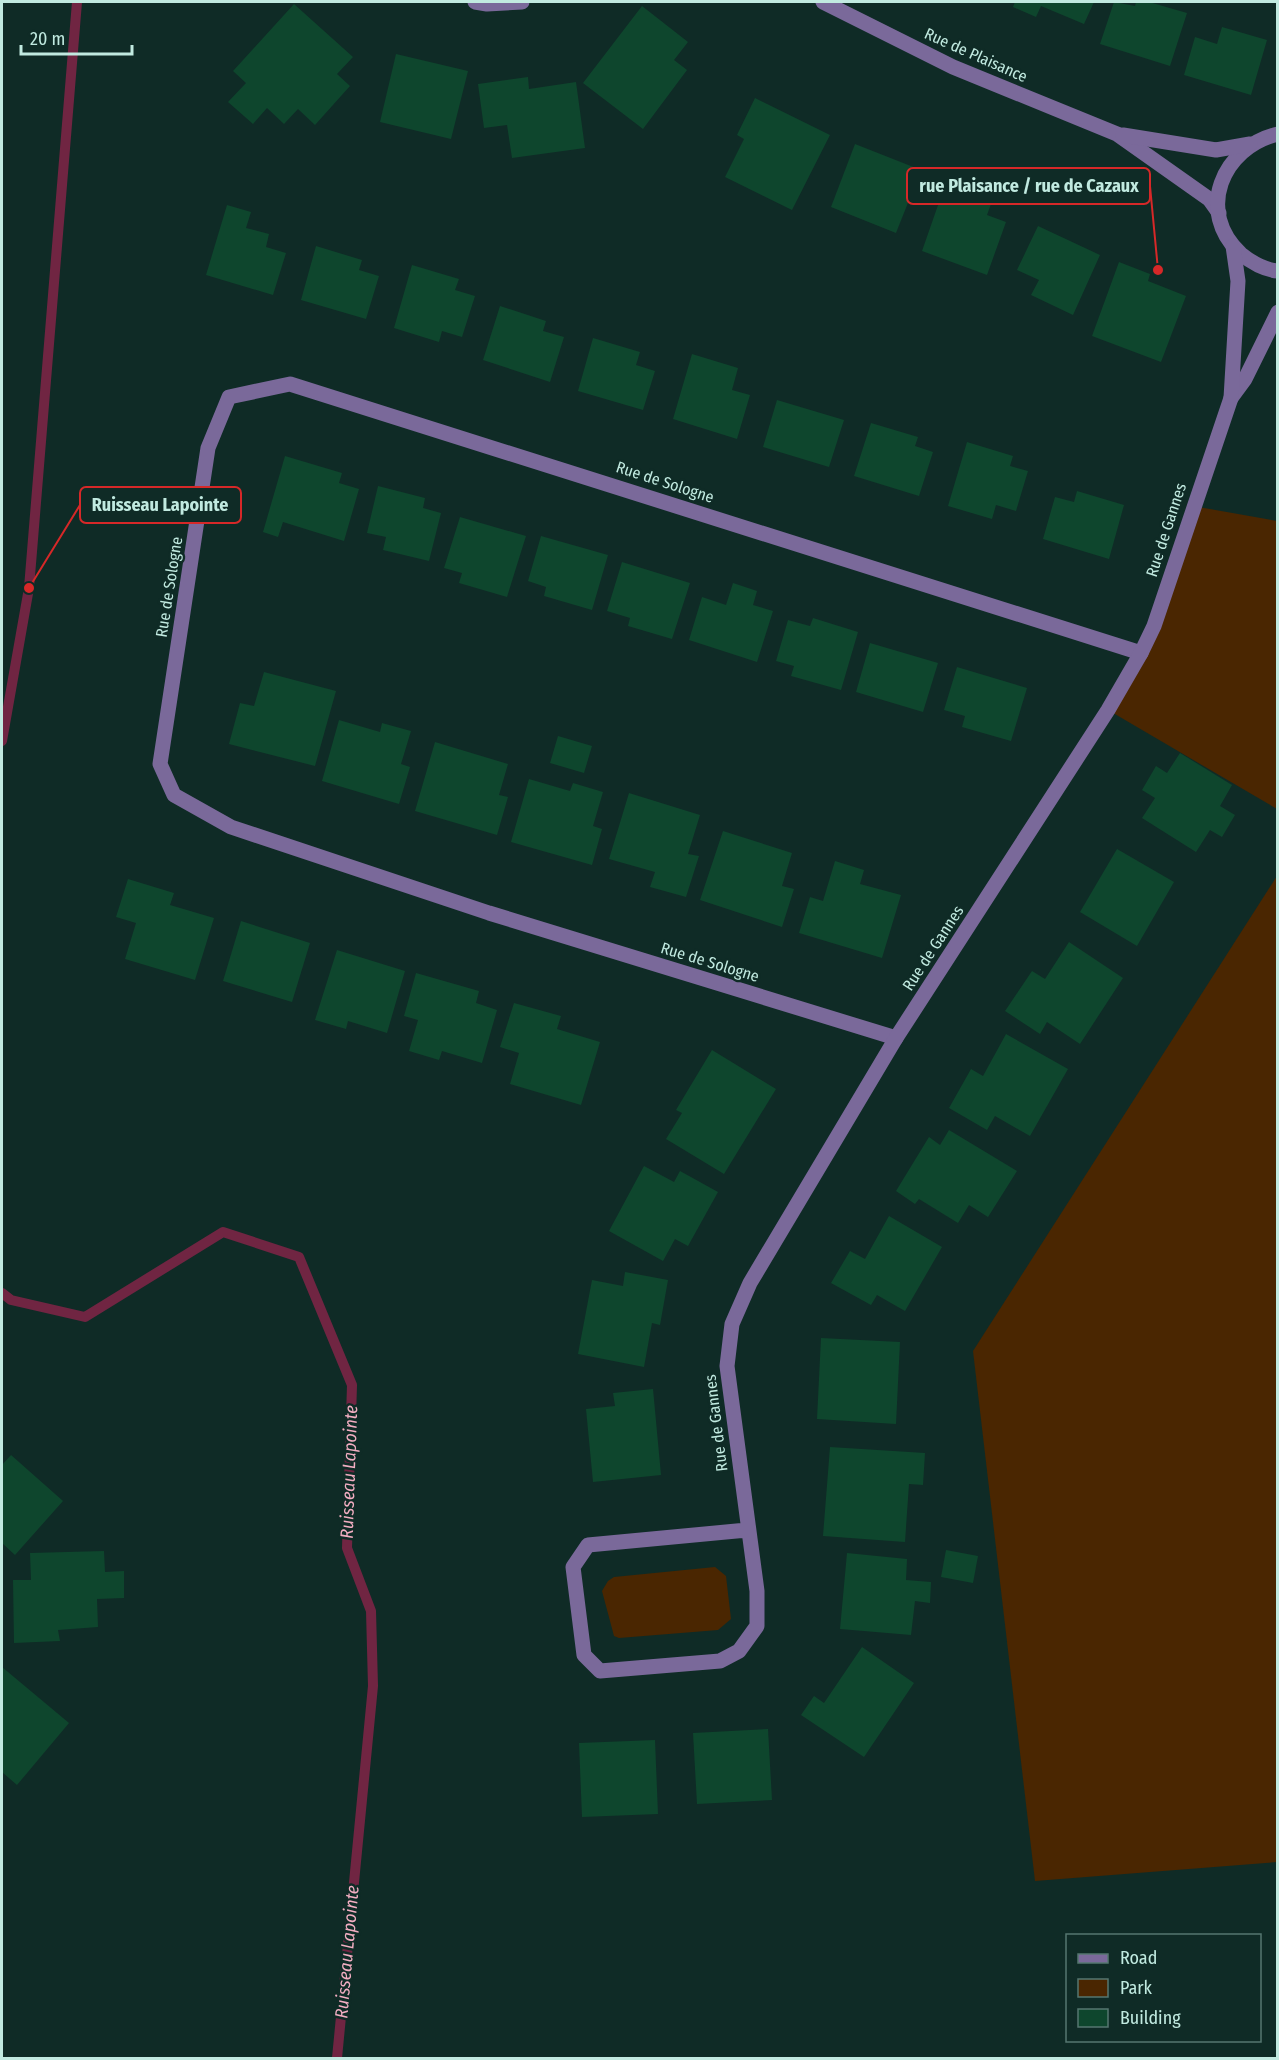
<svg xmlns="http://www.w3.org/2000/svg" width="1279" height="2060" viewBox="0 0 1279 2060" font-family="'Fira Sans Condensed',sans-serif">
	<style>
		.green { fill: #4a2601 }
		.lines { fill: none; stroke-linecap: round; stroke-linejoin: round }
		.stream { stroke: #702542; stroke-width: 10 }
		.building { fill: #0e462d }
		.minor { stroke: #7a699a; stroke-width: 15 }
		.labels { text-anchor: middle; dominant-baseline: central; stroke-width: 5; stroke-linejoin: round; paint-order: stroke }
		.street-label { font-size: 16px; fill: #c1eae0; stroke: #0f2b26 }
		.water-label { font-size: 18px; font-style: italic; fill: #f2aec2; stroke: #0f2b26 }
		.leader { fill: none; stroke: #d62828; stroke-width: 2 }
		.callout-dot { fill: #d62828; stroke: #0f2b26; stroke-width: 2 }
		.callout { fill: #0f2b26; stroke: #d62828; stroke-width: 2 }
		.callout-label { font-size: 18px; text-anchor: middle; font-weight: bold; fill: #c1eae0 }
	</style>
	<rect width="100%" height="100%" fill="#0f2b26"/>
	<g class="green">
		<path d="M1193 506 1277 521V809L1108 710 1141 653Z"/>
		<path d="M1277 876V1862L1035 1881 973 1351Z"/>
		<path d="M715 1567 726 1576 731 1619 718 1630 619 1638 614 1636 602 1591 608 1581 614 1577Z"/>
	</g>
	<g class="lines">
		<g class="stream">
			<path d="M2 741 29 588 77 2"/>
			<path d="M2 1293 11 1300 85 1317 223 1232 299 1257 352 1385 347 1548 371 1611 373 1686 337 2058"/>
		</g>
	</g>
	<g class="building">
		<path d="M1015 2H1094L1084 24 1041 6 1036 17 1013 7Z"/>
		<path d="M1114 2 1135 6 1136 2H1149L1187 13 1170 66 1100 44Z"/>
		<path d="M294 4 353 57 337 74 350 86 315 125 298 109 284 124 267 108 253 124 228 102 246 83 233 71Z"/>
		<path d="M642 6 688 42 674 60 687 70 643 129 583 83Z"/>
		<path d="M1222 27 1267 40 1251 95 1184 75 1195 37 1217 44Z"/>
		<path d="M396 54 468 71 451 139 380 122Z"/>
		<path d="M528 77 529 89 576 82 585 148 512 158 507 125 484 128 478 84Z"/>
		<path d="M755 98 830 135 792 210 725 177 744 139 737 135Z"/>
		<path d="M855 144 921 170 896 233 831 207Z"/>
		<path d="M944 188 991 204 987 215 1006 222 987 275 922 251Z"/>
		<path d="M227 205 251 212 246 228 269 234 266 247 286 253 273 295 206 275Z"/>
		<path d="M1038 226 1100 255 1073 315 1031 295 1039 280 1017 270Z"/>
		<path d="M316 246 362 260 359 270 379 276 366 319 301 300Z"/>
		<path d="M1119 262 1150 274 1148 281 1186 296 1161 362 1092 336Z"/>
		<path d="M412 265 459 279 455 290 475 296 462 337 442 331 439 342 394 328Z"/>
		<path d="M500 306 546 321 543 331 564 337 550 382 483 360Z"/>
		<path d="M593 338 640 352 636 365 655 371 643 410 578 391Z"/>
		<path d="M692 354 738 368 732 390 750 395 737 439 673 419Z"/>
		<path d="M777 400 844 420 829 467 763 447Z"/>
		<path d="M871 423 918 437 915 446 933 452 919 496 854 476Z"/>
		<path d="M967 442 1013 456 1010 466 1028 471 1016 511 996 505 992 519 948 506Z"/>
		<path d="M285 456 342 473 339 483 359 489 344 541 283 522 278 537 263 532Z"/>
		<path d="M378 486 425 498 423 508 441 513 429 561 383 550 386 537 367 533Z"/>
		<path d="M1077 491 1124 505 1109 559 1043 539 1055 497 1074 502Z"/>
		<path d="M460 517 526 536 507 597 459 583 462 573 444 568Z"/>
		<path d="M541 536 608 555 592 610 544 596 546 587 528 581Z"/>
		<path d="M622 562 690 583 672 639 628 626 630 618 607 611Z"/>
		<path d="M733 583 757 591 753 605 773 611 757 662 689 640 702 597 726 605Z"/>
		<path d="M813 618 858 632 841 690 791 676 794 666 776 661 788 620 810 626Z"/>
		<path d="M870 643 938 663 923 712 856 692Z"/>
		<path d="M957 667 1027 688 1011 741 962 727 965 716 944 710Z"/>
		<path d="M264 672 336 691 315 766 229 744 240 703 254 706Z"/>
		<path d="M339 720 380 732 382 723 411 731 401 764 410 767 399 804 322 781Z"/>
		<path d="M558 736 592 746 584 773 550 763Z"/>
		<path d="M435 742 508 764 499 795 508 797 497 835 415 811Z"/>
		<path d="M1180 753 1232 785 1220 806 1235 815 1222 837 1210 830 1196 852 1142 818 1155 798 1142 790 1156 766 1167 773Z"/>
		<path d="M529 779 570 791 573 783 603 792 593 826 602 829 592 865 511 842Z"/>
		<path d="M629 793 700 815 688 854 699 856 686 897 650 887 655 872 609 859Z"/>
		<path d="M723 831 792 853 782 886 794 889 782 927 700 900Z"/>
		<path d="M1117 849 1174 882 1137 946 1080 912Z"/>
		<path d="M835 861 864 870 860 884 901 895 882 958 799 933 810 897 823 901Z"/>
		<path d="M128 879 174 893 170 905 214 918 195 980 125 959 136 923 116 917Z"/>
		<path d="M241 921 310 943 292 1002 223 981Z"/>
		<path d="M1069 942 1123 978 1080 1044 1047 1022 1040 1034 1005 1011 1032 971 1045 979Z"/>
		<path d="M337 950 405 971 387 1033 348 1021 346 1029 315 1020Z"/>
		<path d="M416 973 479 991 476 1003 497 1010 482 1063 442 1051 439 1060 409 1051 418 1020 404 1016Z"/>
		<path d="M514 1003 561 1016 557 1029 600 1042 581 1105 510 1084 519 1053 500 1047Z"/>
		<path d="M1006 1034 1068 1069 1030 1136 995 1116 987 1130 949 1108 971 1069 983 1076Z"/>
		<path d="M712 1050 776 1089 724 1174 666 1139 682 1113 676 1110Z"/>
		<path d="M949 1130 1017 1171 988 1217 969 1205 958 1223 919 1199 915 1204 896 1191 929 1137 940 1145Z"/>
		<path d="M644 1166 674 1182 680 1171 718 1192 688 1246 675 1239 663 1261 609 1231Z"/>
		<path d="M889 1216 942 1247 905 1311 877 1295 871 1305 831 1283 850 1251 865 1259Z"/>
		<path d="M625 1272 668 1280 660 1325 652 1323 644 1367 578 1354 592 1280 623 1286Z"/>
		<path d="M821 1338 900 1342 896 1424 817 1419Z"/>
		<path d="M653 1389 661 1475 593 1482 586 1409 615 1406 613 1393Z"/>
		<path d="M830 1447 925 1453 923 1485 909 1484 905 1542 823 1536Z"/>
		<path d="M11 1455 63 1501 15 1555 2 1543V1465Z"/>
		<path d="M946 1550 978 1556 973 1583 941 1577Z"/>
		<path d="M104 1551 105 1572 124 1571V1598L97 1599 98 1627 58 1630 60 1641 14 1643 13 1580H31L30 1553Z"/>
		<path d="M847 1553 907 1559 906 1580 931 1582 930 1603 915 1601 911 1635 840 1629Z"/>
		<path d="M862 1647 914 1683 864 1757 801 1715 814 1696 824 1703Z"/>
		<path d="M2 1667 69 1723 17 1785 2 1772Z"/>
		<path d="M768 1729 772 1800 697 1804 693 1733Z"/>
		<path d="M655 1740 658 1814 582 1817 579 1743Z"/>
	</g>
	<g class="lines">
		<g class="minor">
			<path d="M475 2 487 4 522 2"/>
			<path d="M823 2 953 67 1117 134 1209 199 1219 213"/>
			<path d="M1278 134C1222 147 1195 212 1241 254 1251 262 1264 270 1278 271"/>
			<path d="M1123 135 1216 150 1250 144"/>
			<path d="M1231 398 1245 379 1278 312"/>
			<path d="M896 1038 489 913 231 827 174 795 160 764 208 448 229 397 290 384 1141 653"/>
			<path d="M747 1530 588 1545 573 1567 584 1655 600 1671 720 1661 739 1651 757 1626V1591L727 1366 732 1324 750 1283 896 1038 1108 710 1141 653 1154 626 1231 398 1238 281 1233 246"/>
		</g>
	</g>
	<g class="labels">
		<g class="street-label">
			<text transform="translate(976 55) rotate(24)">Rue de Plaisance</text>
			<text transform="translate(665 482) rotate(18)">Rue de Sologne</text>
			<text transform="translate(1166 530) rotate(-72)">Rue de Gannes</text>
			<text transform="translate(169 587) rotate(-81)">Rue de Sologne</text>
			<text transform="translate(933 948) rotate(-57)">Rue de Gannes</text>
			<text transform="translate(710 962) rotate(17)">Rue de Sologne</text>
			<text transform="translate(716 1423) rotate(-97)">Rue de Gannes</text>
		</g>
		<g class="water-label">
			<text transform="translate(349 1472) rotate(-88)">Ruisseau Lapointe</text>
			<text transform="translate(347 1952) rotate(-85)">Ruisseau Lapointe</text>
		</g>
	</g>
	<path class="leader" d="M1158 270L1150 186M29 588L80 505"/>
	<g class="callout-dot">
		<circle cx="1158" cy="270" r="6"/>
		<circle cx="29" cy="588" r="6"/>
	</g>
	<g class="callout">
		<rect x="907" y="168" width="243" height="36" rx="6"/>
		<rect x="80" y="487" width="161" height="36" rx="6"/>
	</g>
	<g class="callout-label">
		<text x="1029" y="192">rue Plaisance / rue de Cazaux</text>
		<text x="160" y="511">Ruisseau Lapointe</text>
	</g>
	<rect width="1279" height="2060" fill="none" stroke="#c1eae0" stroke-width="6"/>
	<rect x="1066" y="1934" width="195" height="108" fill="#0f2b26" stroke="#567770" stroke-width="1.5"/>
	<rect x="1078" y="1954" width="30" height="9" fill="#7a699a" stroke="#567770" stroke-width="1.5"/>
	<text x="1120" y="1964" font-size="18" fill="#c1eae0">Road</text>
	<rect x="1078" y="1979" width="30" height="18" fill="#4a2601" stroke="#567770" stroke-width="1.5"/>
	<text x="1120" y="1994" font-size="18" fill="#c1eae0">Park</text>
	<rect x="1078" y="2009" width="30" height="18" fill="#0e462d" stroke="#567770" stroke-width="1.5"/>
	<text x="1120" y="2024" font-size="18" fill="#c1eae0">Building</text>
	<path d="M21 45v9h111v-9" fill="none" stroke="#c1eae0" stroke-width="3"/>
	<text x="30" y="45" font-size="18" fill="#c1eae0" stroke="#0f2b26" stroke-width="4.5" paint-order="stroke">20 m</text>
</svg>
